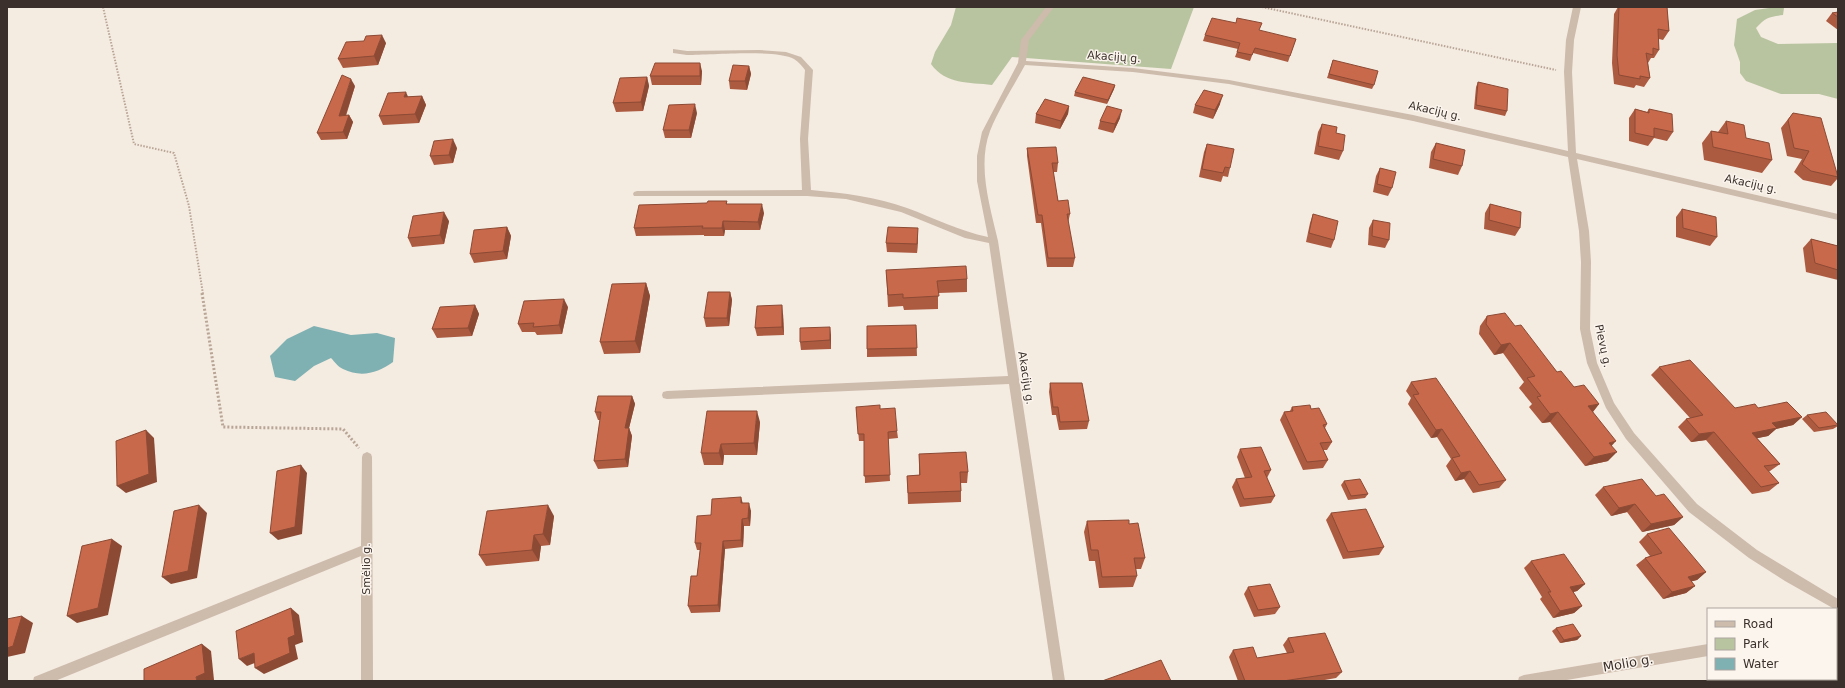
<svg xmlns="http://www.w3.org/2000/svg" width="1845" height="688" viewBox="0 0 1845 688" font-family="'DejaVu Sans',sans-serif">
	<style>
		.green { fill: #b8c4a0 }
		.water { fill: #7fb0b2 }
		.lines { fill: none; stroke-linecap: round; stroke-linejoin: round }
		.path-far1 { stroke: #b9a596; stroke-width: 2; stroke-dasharray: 1.5 1.5; stroke-linecap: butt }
		.path { stroke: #b9a596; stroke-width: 3; stroke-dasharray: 2 2; stroke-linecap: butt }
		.street { fill: #cdbbac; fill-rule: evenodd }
		.wall { fill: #ac5a40 }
		.shaded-wall { fill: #8c4a34 }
		.building { fill: #c8694b; stroke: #8c4a34 }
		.labels { text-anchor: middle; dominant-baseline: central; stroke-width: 3; stroke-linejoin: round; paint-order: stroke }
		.street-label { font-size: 11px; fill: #3b302b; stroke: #fbf5ee }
		.near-street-label { font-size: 13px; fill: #3b302b; stroke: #fbf5ee }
	</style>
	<rect width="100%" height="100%" fill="#f4ebe1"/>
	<g class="green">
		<path d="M956 7H1194L1171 69 1012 57 992 85C969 82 946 85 931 64L935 52 951 25Z"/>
		<path d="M1776 7 1784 8 1783 15C1769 17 1766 17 1756 28L1761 37 1778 44 1838 43V99L1819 94H1781L1746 81 1740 73V62L1734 45 1737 19 1755 10Z"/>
	</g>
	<path class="water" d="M314 326 351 335 377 333 395 338 393 362C378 373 361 378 343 369 338 367 335 362 331 358L314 366 295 381 275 377 270 356 287 339Z"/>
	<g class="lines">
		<g class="path-far1">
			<path d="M103 7 134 144 174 153 189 206 203 294"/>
			<path d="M1262 7 1556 70"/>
		</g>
		<path class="path" d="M202 293 223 427 343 429 359 448"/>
		<g class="street">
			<path d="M1046 7H1054L1029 40 1026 61 1133 68 1229 80 1413 115 1568 151 1564 72 1566 40 1573 7H1581L1574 40 1572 72 1576 153 1838 214V220L1577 159 1589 231 1591 262 1590 329 1597 363 1614 403 1634 433 1697 504 1757 550 1838 599V611L1785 581 1749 558 1689 512 1626 439 1606 408 1587 363 1580 329 1581 262 1579 231 1568 157 1413 121 1229 84 1133 72 1025 65C1013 87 999 109 990 131 977 166 990 206 998 241L1065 681H1053L1009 384 667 399 663 398 662 395 663 392 667 391 1008 376 989 243 965 238 901 212 846 199 807 196H634L633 194 634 192 637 191 802 190 800 139 805 70C802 66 799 62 794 59 777 49 710 55 687 55L673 53V49L687 51 759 50 786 52 801 57 813 70 808 139 811 190C843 193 877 197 907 208 934 218 959 231 988 237L977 181V156L982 132 1018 63 1021 40Z"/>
			<path d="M367 452 371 454 372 457 373 681H361V556L55 681H33L34 677 361 546 362 457 363 454Z"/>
			<path d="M1838 615V627L1836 628V616Z"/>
			<path d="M1708 644V656L1561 681H1518L1519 677 1524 675Z"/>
		</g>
	</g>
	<g class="wall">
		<path d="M1618 7H1667L1669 31 1663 40 1659 39V50L1654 58H1651L1648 63 1650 78 1644 87 1636 85 1634 88 1614 84 1612 63 1614 14Z"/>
		<path d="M1838 12V30L1826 21 1832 13Z"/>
		<path d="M1205 35 1296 39 1288 62 1253 53 1250 61 1235 57 1238 49 1203 41Z"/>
		<path d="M364 41 386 43 378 65 343 68 338 59Z"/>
		<path d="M1333 60 1374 85 1372 89 1327 78Z"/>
		<path d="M749 66 751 74 747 90 730 89 729 81Z"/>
		<path d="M702 71 701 85H652L650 76Z"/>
		<path d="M647 77 649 86 643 111 616 112 613 103Z"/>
		<path d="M1478 82 1507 111 1505 116 1474 109 1476 87Z"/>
		<path d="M1115 85 1114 89 1107 104 1074 96 1075 92Z"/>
		<path d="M355 86 346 116 349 115 353 122 347 139 321 140 317 133Z"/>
		<path d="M422 96 426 105 419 123 383 125 379 116 408 97Z"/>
		<path d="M1220 104 1213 119 1193 113 1195 105Z"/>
		<path d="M1069 106 1068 114 1060 129 1035 123 1036 114Z"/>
		<path d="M1635 109 1647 112 1649 109 1673 132 1667 141 1654 138 1648 146 1629 141V118Z"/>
		<path d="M697 113 691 138H665L663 130Z"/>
		<path d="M1793 113 1838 176V178L1831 186 1803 180 1794 172 1802 159 1787 156 1781 128Z"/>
		<path d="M1120 118 1113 133 1098 129 1100 121Z"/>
		<path d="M1726 121 1772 160 1762 173 1704 160 1702 143 1711 131 1718 132Z"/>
		<path d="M1322 124 1336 133 1343 151 1339 160 1314 154 1318 132Z"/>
		<path d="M1436 143 1462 166 1458 175 1429 168 1431 152Z"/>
		<path d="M1207 144 1230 168 1228 177 1223 176 1221 182 1199 177 1204 152Z"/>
		<path d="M457 148 453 163 434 165 430 156Z"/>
		<path d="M1027 148 1058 163 1057 172H1053L1058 201 1070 214 1068 223 1075 258 1073 267H1047L1041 223H1036L1027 156Z"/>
		<path d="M1380 168 1392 188 1388 196 1373 192 1376 176Z"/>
		<path d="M727 201V204L764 213 760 230H725L724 236H704V235L636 236 634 228 707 203Z"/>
		<path d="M1490 204 1520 228 1515 236 1484 229 1485 213Z"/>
		<path d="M1682 209 1717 237 1710 246 1676 237V217Z"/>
		<path d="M1313 214 1334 240 1331 248 1306 242 1310 223Z"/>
		<path d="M1373 220 1389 240 1385 248 1368 245 1369 228Z"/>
		<path d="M449 221 444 244 412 247 408 238Z"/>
		<path d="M507 227 511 236 507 259 474 263 470 254Z"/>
		<path d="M918 237 917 253 887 252 886 243Z"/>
		<path d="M1811 239 1838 246V280L1806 272 1803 248Z"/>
		<path d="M886 270 967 279V292L938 293V309L904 310 903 306 888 307Z"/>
		<path d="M646 283 650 296 640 353 604 354 600 342Z"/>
		<path d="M730 292 732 300 729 326 706 327 704 318Z"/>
		<path d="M475 305 479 314 472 336 437 338 432 329Z"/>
		<path d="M568 307 562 334 537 335 535 332H522L518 324Z"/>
		<path d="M783 314 784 335 757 336 755 328Z"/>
		<path d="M1487 316 1515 326 1557 372 1574 387 1599 404 1593 412 1612 446 1608 461 1585 466 1550 422 1542 423 1529 407 1532 404 1519 388 1524 382 1503 353 1494 355 1479 334 1480 326Z"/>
		<path d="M916 325 917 356 867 357V349Z"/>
		<path d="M831 335V349L801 350 800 342Z"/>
		<path d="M1659 367 1735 408H1758L1802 417 1793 425 1776 429 1768 436 1757 438 1780 464 1770 471 1768 472 1779 483 1769 491 1752 494 1706 440 1691 442 1678 427 1686 419 1690 418 1651 375Z"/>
		<path d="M1411 382 1506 480 1499 488 1473 493 1464 479 1455 481 1446 466 1451 459 1437 437 1431 438 1408 404 1411 398 1406 391Z"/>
		<path d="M1050 383 1089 421 1087 429 1059 430 1056 415H1052L1049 392Z"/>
		<path d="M632 396 635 404 629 428 632 436 628 467 598 469 594 461 600 420H598L595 412Z"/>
		<path d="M856 407 880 409 897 431 898 438 888 439 890 481 865 483 864 441H859Z"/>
		<path d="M1292 407 1311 409 1327 424 1325 428 1332 442 1327 450H1323L1328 460 1323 468 1303 470 1280 420 1284 412 1290 411Z"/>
		<path d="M1807 415 1838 426 1833 429 1814 432 1802 419Z"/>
		<path d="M760 422 757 455H724L723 465H704L701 453Z"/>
		<path d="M1240 449 1271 470 1267 478 1275 496 1271 503 1240 507 1232 487 1236 479 1245 478 1237 457Z"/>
		<path d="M919 454 968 472 967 483H961V502L908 504 907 476 919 475Z"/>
		<path d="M1344 481 1368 494 1365 498 1348 500 1341 485Z"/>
		<path d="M1603 487 1656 496 1683 517 1674 525 1642 532 1627 512 1611 516 1595 495Z"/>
		<path d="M743 503 751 511 750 526H744L743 547 725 549 720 612 691 613 688 606 697 576 700 550H697L695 543 711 515Z"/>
		<path d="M1331 513 1384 547 1379 555 1343 559 1326 520Z"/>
		<path d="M554 516 550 545 541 546 539 561 486 566 479 555Z"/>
		<path d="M1087 521 1129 524 1145 558 1141 569H1135L1137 576 1133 587 1099 588 1095 561H1089L1084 532Z"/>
		<path d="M1647 534 1706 572 1697 580 1691 581 1695 586 1686 593 1663 599 1636 565 1645 558 1650 556 1639 542Z"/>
		<path d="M1531 561 1585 584 1577 591 1573 592 1582 606 1574 613 1553 618 1540 599 1542 597 1524 568Z"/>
		<path d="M1248 587 1280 607 1275 614 1254 617 1244 594Z"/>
		<path d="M1556 628 1581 636 1577 640 1560 643 1552 631Z"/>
		<path d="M1288 638 1342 672 1336 678 1319 681H1238L1229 657 1233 650 1257 658 1287 653 1283 645Z"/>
	</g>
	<g class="shaded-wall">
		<path d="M382 35 386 43 378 65 374 56Z"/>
		<path d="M700 63 702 71 701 85 700 76Z"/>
		<path d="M749 66 751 74 747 90 745 81Z"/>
		<path d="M647 77 649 86 643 111 641 102Z"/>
		<path d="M351 79 355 86 343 123 339 116Z"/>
		<path d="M1115 85 1114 89 1107 104 1108 100Z"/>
		<path d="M406 92 410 101 404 97Z"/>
		<path d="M1223 95 1220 104 1213 119 1215 110Z"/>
		<path d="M422 96 426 105 419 123 415 114Z"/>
		<path d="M695 104 697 113 691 138 689 130Z"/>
		<path d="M1069 106 1068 114 1060 129 1061 121Z"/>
		<path d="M1122 110 1120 118 1113 133 1115 124Z"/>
		<path d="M349 115 353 122 347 139 343 132Z"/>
		<path d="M453 139 457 148 453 163 449 155Z"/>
		<path d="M762 204 764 213 760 230 758 222Z"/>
		<path d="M444 212 449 221 444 244 440 235Z"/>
		<path d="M723 221 725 230 724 236 722 228Z"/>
		<path d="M507 227 511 236 507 259 503 251Z"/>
		<path d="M918 228V237L917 253V244Z"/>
		<path d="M646 283 650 296 640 353 635 341Z"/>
		<path d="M730 292 732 300 729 326 727 318Z"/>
		<path d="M564 299 568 307 562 334 559 325Z"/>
		<path d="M475 305 479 314 472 336 468 328Z"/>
		<path d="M782 305 783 314 784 335 782 327Z"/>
		<path d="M830 327 831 335V349L830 340Z"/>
		<path d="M1510 343 1503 353 1494 355 1501 345Z"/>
		<path d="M632 396 635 404 629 428 632 436 628 467 625 459V428Z"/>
		<path d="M1599 404 1591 414 1588 406Z"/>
		<path d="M757 411 760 422 757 455 754 443Z"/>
		<path d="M1558 412 1550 422 1542 423 1550 414Z"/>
		<path d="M1802 417 1793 425 1776 429 1768 436 1744 441 1752 433 1772 423Z"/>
		<path d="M1442 429 1437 437 1431 438 1436 430Z"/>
		<path d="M146 430 154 438 157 482 126 493 117 486Z"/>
		<path d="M1714 432 1706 440 1691 442 1699 434Z"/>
		<path d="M1616 441 1607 451 1609 443Z"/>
		<path d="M721 444 724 455 723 465 719 453Z"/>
		<path d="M1617 452 1608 461 1585 466 1594 457Z"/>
		<path d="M301 465 307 473 302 534 278 540 270 533Z"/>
		<path d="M1470 471 1464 479 1455 481 1461 473Z"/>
		<path d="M741 497 743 504 741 503Z"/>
		<path d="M749 503 751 511 750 526 748 518Z"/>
		<path d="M1635 504 1627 512 1611 516 1619 508Z"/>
		<path d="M199 505 207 513 197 578 171 584 162 577Z"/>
		<path d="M548 505 554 516 550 545 543 534Z"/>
		<path d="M1683 517 1674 525 1642 532 1651 524Z"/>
		<path d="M742 519 744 526 743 547 741 540Z"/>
		<path d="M534 535 541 546 539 561 532 550Z"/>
		<path d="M112 539 122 546 108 615 77 623 67 616Z"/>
		<path d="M723 541 725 549 720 612 718 605Z"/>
		<path d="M1706 572 1697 580 1679 585 1688 577Z"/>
		<path d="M1585 584 1577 591 1562 595 1570 587Z"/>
		<path d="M1695 586 1686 593 1663 599 1672 592Z"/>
		<path d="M1582 606 1574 613 1553 618 1560 611Z"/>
		<path d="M291 608 299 615 303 642 295 645 298 659 264 674 255 668 288 638Z"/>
		<path d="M22 616 33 623 25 653 7 657V648Z"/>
		<path d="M1581 636 1577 640 1560 643 1564 640Z"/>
		<path d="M202 644 211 651 214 680 210 681H197L196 677Z"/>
		<path d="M254 653 262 660 247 666 239 659Z"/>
	</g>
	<g class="building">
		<path d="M1619 7H1667L1669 31 1658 29 1659 50 1653 48V55L1646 53 1650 78 1640 76V79L1619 75 1617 55Z"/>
		<path d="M1838 12V17L1832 13Z"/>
		<path d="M1212 18 1236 23 1237 18 1262 23 1259 30 1296 39 1290 56 1255 48 1252 55 1237 52 1240 43 1205 35Z"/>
		<path d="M382 35 374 56 338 59 346 42 364 41 366 36Z"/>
		<path d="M1333 60 1378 71 1374 85 1329 74Z"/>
		<path d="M655 63H700V76H650Z"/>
		<path d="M733 65 749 66 745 81H729Z"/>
		<path d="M342 75 351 79 339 116 349 115 343 132 317 133Z"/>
		<path d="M647 77 641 102 613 103 620 78Z"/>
		<path d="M1083 77 1115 85 1108 100 1075 92Z"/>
		<path d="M1478 82 1508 89 1507 111 1476 105Z"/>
		<path d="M1204 90 1223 95 1215 110 1195 105Z"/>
		<path d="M406 92 404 97 422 96 415 114 379 116 388 93Z"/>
		<path d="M1045 99 1069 106 1061 121 1036 114Z"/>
		<path d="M695 104 689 130H663L669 105Z"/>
		<path d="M1107 106 1122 110 1115 124 1100 121Z"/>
		<path d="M1635 109 1649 113V109L1672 114 1673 132 1654 128V137L1635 133Z"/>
		<path d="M1793 113 1821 118 1838 177 1811 171 1802 164 1809 151 1794 148 1788 120Z"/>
		<path d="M1726 121 1744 125 1746 138 1769 143 1772 160 1713 147 1711 131 1728 134Z"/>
		<path d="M1322 124 1337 127 1336 133 1345 135 1343 151 1318 146Z"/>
		<path d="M453 139 449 155 430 156 434 141Z"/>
		<path d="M1436 143 1465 150 1462 166 1433 159Z"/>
		<path d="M1207 144 1234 149 1230 168 1225 167 1223 173 1202 169Z"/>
		<path d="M1056 147 1058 163H1052L1058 201 1068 200 1070 214H1067L1075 258H1048L1042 215H1038L1027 148Z"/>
		<path d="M1380 168 1396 172 1392 188 1377 184Z"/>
		<path d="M708 201H727L726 204H762L758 222 723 221 722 228H702L703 226 634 228 639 205 707 203Z"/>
		<path d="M1490 204 1521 212 1520 228 1489 220Z"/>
		<path d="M1682 209 1716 217 1717 237 1683 228Z"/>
		<path d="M444 212 440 235 408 238 413 216Z"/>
		<path d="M1313 214 1338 221 1334 240 1309 233Z"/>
		<path d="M1373 220 1390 223 1389 240 1372 236Z"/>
		<path d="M507 227 503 251 470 254 474 230Z"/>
		<path d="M888 227 918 228 917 244 886 243Z"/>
		<path d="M1811 239 1838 246V270L1815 263Z"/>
		<path d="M966 266 967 279 937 281 939 296 903 298V294L888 295 886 270Z"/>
		<path d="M646 283 635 341 600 342 612 284Z"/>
		<path d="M708 292H730L727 318H704Z"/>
		<path d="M564 299 559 325 533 327 534 323 518 324 524 301Z"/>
		<path d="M475 305 468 328 432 329 440 307Z"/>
		<path d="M782 305V327L755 328 757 306Z"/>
		<path d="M1505 313 1515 326 1521 325 1557 372 1561 371 1574 387 1584 385 1599 404 1588 406 1616 441 1609 443 1617 452 1594 457 1558 412 1550 414 1537 397 1541 396 1527 378 1535 376 1510 343 1501 345 1486 324 1487 316Z"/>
		<path d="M916 325 917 348 867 349V326Z"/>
		<path d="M830 327V340L800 342V328Z"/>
		<path d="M1690 360 1735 408 1755 404 1758 408 1787 402 1802 417 1772 423 1777 428 1752 433 1780 464 1764 466 1779 483 1761 487 1714 432 1699 434 1686 419 1703 415 1659 367Z"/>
		<path d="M1436 378 1506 480 1479 485 1470 471 1461 473 1452 458 1460 456 1442 429 1436 430 1413 395 1419 394 1411 382Z"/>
		<path d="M1050 383H1082L1089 421 1060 422 1058 407H1053Z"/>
		<path d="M598 396H632L625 428H629L625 459 594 461 601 412H595Z"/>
		<path d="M880 405V409L895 408 897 431 888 432 890 475 864 476V434H858L856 407Z"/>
		<path d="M1310 405 1311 409 1319 408 1327 424 1323 425 1332 442 1320 443 1328 460 1307 462 1284 412 1293 411 1292 407Z"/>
		<path d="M707 411H757L754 443 721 444 719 453H701Z"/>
		<path d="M1826 412 1838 425 1819 428 1807 415Z"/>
		<path d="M146 430 149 474 117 486 116 441Z"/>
		<path d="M1261 447 1271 470 1264 471 1275 496 1244 499 1236 479 1252 477 1240 449Z"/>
		<path d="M966 452 968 472H960L961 491 908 493 907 476 920 475 919 454Z"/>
		<path d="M301 465 295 527 270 533 277 471Z"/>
		<path d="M1360 479 1368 494 1351 496 1344 481Z"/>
		<path d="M1642 479 1656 496 1664 494 1683 517 1651 524 1635 504 1619 508 1603 487Z"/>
		<path d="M741 497V503H749L748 518 742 519 741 540 723 541 718 605 688 606 691 576H697L701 543H695L697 516 711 515 712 499Z"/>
		<path d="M199 505 188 571 162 577 174 511Z"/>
		<path d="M548 505 543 534 534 535 532 550 479 555 487 511Z"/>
		<path d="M1366 509 1384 547 1348 552 1331 513Z"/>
		<path d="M1129 520V524L1138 523 1145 558H1134L1137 576 1102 577 1098 550H1091L1087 521Z"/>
		<path d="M1669 528 1706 572 1688 577 1695 586 1672 592 1645 558 1662 553 1647 534Z"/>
		<path d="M112 539 98 608 67 616 82 546Z"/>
		<path d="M1564 554 1585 584 1570 587 1582 606 1560 611 1548 592H1551L1531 561Z"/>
		<path d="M1270 584 1280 607 1258 610 1248 587Z"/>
		<path d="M291 608 295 635 288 638 290 653 255 668 254 653 239 659 236 631Z"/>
		<path d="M22 616 13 646 7 648V619Z"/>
		<path d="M1573 624 1581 636 1564 640 1556 628Z"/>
		<path d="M1325 633 1342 672 1283 681H1245L1233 650 1253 647 1257 658 1294 652 1288 638Z"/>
		<path d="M202 644 205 673 196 677 197 681H144V669Z"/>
		<path d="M1161 660 1171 681H1102Z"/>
	</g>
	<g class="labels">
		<g class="street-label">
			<text transform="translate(1114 57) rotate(4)">Akacijų g.</text>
			<text transform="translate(1435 111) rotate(13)">Akacijų g.</text>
			<text transform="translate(1751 184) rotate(13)">Akacijų g.</text>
			<text transform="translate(1603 346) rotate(78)">Pievų g.</text>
			<text transform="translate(1026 378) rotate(81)">Akacijų g.</text>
			<text transform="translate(366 569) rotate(-90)">Smėlio g.</text>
		</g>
		<g class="near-street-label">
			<text transform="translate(1628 663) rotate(-10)">Molio g.</text>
		</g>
	</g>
	<rect width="1845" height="688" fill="none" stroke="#3b302b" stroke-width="16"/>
	<rect x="1707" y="608" width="130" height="72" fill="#fbf5ee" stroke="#aea6a0"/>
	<rect x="1715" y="621" width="20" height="6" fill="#cdbbac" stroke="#aea6a0"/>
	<text x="1743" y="628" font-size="12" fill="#3b302b">Road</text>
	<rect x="1715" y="638" width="20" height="12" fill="#b8c4a0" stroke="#aea6a0"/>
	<text x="1743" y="648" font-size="12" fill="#3b302b">Park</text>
	<rect x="1715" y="658" width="20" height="12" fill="#7fb0b2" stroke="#aea6a0"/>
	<text x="1743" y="668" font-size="12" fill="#3b302b">Water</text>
</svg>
